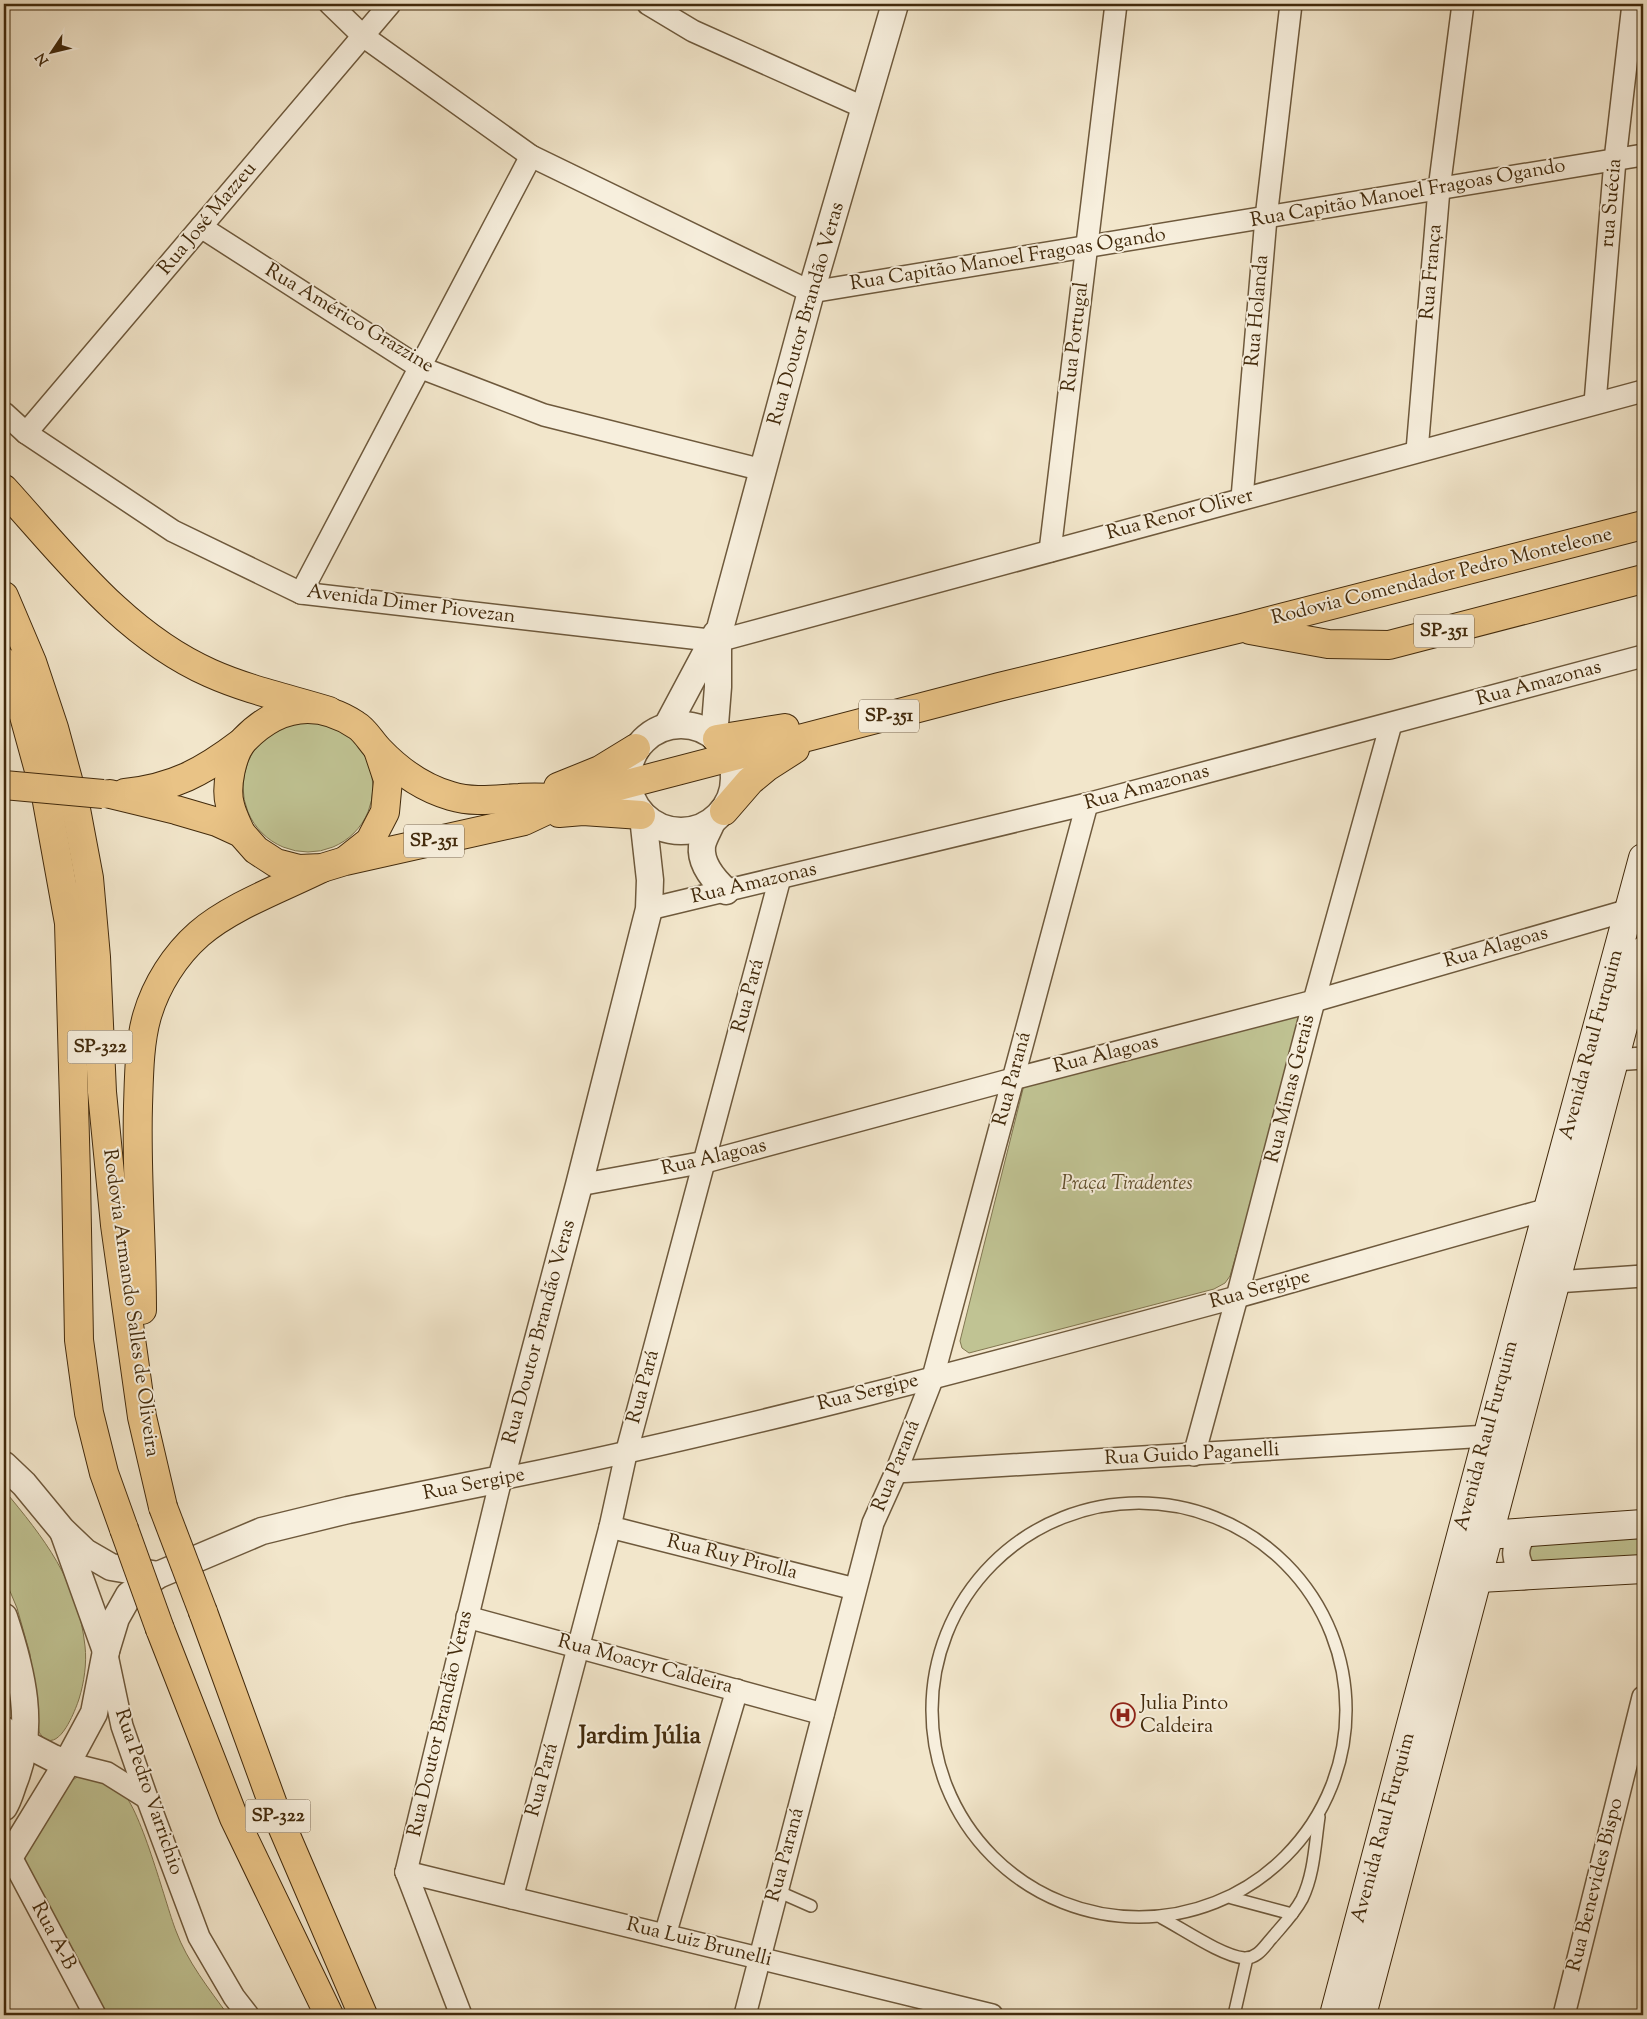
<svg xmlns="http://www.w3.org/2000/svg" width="1647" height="2019" viewBox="0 0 1647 2019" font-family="'Sorts Mill Goudy',serif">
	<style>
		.green { fill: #c0c393; stroke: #817650 }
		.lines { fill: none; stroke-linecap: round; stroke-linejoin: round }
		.service-casing { stroke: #6e593c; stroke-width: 14 }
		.minor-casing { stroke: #6e593c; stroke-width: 24 }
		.tertiary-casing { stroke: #6e593c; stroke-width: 29 }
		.secondary-casing { stroke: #422a0c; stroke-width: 30 }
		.primary-casing { stroke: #422a0c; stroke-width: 30 }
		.motorway-casing { stroke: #422a0c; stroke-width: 30 }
		.service { stroke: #f7efdd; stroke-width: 11 }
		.minor { stroke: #f7efdd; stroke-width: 21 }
		.tertiary { stroke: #f7efdd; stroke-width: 26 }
		.secondary { stroke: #f7efdd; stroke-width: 28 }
		.primary { stroke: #e9c386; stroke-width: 28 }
		.motorway { stroke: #e9c386; stroke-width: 28 }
		.primary-bridge-casing { stroke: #422a0c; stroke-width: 30; stroke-linecap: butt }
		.motorway-bridge-casing { stroke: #422a0c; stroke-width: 30; stroke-linecap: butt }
		.primary-bridge { stroke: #e9c386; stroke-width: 28 }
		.motorway-bridge { stroke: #e9c386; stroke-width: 28 }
		.labels { text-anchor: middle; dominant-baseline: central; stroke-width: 4; stroke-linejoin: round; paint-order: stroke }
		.shield { fill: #f7efdd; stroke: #78654b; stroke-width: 1 }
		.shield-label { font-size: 19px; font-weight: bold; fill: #422a0c }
		.street-label { font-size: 20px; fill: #422a0c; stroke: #f7efdd }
		.park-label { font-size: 20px; font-style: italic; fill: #62502e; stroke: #f7efdd }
		.poi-label { font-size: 20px; fill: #422a0c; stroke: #f7efdd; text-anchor: start }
		.district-label { font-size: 25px; font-weight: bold; fill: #422a0c; stroke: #f7efdd }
	</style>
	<rect width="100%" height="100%" fill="#f2e6cb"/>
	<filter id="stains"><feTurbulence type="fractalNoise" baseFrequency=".004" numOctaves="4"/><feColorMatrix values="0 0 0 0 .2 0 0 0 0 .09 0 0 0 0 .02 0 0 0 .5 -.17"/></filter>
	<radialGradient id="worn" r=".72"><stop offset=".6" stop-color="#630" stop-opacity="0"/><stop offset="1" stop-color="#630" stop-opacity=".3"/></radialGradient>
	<g class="green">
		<circle cx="308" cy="787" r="65"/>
		<path d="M1294 1014 1300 1019 1302 1027 1230 1276 1225 1283 1214 1289 969 1353 962 1348 960 1341 1025 1081Z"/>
		<path d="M4 1490C44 1538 78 1581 85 1646 87 1663 84 1683 79 1699 74 1714 56 1759 39 1732L30 1654 17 1608 4 1577Z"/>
		<path d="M1643 1534V1561L1509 1569V1542Z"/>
		<path d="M4 1676 9 1720 4 1716Z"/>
		<path d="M87 1775C97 1780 111 1783 119 1789 140 1803 165 1903 176 1931 187 1961 209 1989 228 2015H105L26 1863 24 1855 71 1781 79 1776Z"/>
	</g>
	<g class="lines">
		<g class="service-casing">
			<g id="service">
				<circle cx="1139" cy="1710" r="207"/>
				<path d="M777 1891 811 1906"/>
				<path d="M1232 1898 1292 1914"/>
				<path d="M1162 1918C1183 1929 1222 1956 1244 1958 1257 1959 1264 1947 1271 1939 1282 1926 1294 1914 1302 1899 1314 1875 1315 1844 1319 1817"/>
				<path d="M1234 2015 1247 1958"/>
			</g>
		</g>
		<g class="minor-casing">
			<g id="minor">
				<path d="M330 4 363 36 531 156 811 292 1643 155"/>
				<path d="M648 4 693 31 865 108"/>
				<path d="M201 227 419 367 544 415 763 470"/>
				<path d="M1595 403 1615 160 1633 4"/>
				<path d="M4 413 26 433 173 531 301 593 718 641 1643 391"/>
				<path d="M26 433 390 4"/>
				<path d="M1417 451 1439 189 1463 4"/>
				<path d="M1242 498 1266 218 1291 4"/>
				<path d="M1050 551 1116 4"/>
				<path d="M301 593 531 156"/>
				<path d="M649 909 1087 804 1643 656"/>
				<path d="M1600 1061 1643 1058"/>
				<path d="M579 1185 705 1162 1013 1079 1314 1001 1629 910"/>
				<path d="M1541 1283 1643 1276"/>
				<path d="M1194 1455 1237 1297 1314 1001 1391 724"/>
				<path d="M896 1472 1488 1436"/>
				<path d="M610 1527 855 1589"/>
				<path d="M467 1617 823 1714"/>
				<path d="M107 1655 122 1726 147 1798 199 1937 234 1997 248 2015"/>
				<path d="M4 1727 24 1743"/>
				<path d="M4 1748 16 1777"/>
				<path d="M67 1763 107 1773 147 1798"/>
				<path d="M11 1857 95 2015"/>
				<path d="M406 1872 501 1479C748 1429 993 1363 1237 1297 1345 1267 1452 1235 1560 1206"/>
				<path d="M406 1872 992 2015"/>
				<path d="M406 1872 461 2015"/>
				<path d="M512 1898 610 1527 626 1454 780 878"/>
				<path d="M665 1935 737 1690"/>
				<path d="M745 2015 873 1523 896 1472 933 1377 1087 804"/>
				<path d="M1564 2015 1643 1697"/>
			</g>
		</g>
		<g class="tertiary-casing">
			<g id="tertiary">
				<circle cx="681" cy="778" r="53"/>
				<path d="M667 726 716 634"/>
				<path d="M714 737 718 687V641L721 625 811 292 895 4"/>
				<path d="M711 824C708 831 703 839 702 846 700 864 714 880 726 891"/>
				<path d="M4 1465 24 1484 62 1530 85 1552 111 1567 158 1575"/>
				<path d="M1524 1533C1512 1549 1515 1560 1525 1576"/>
				<path d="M64 1534 106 1651"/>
				<path d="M4 1617C22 1671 36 1727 14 1782 11 1790 9 1799 4 1807"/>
				<path d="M24 1743 53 1758 67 1763"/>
				<path d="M4 1866 67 1763 94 1713 106 1651 116 1618 129 1595 158 1575 262 1531 348 1510 501 1479 579 1185 649 909 650 880 643 817"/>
			</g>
		</g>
		<g class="secondary-casing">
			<g id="secondary">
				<path d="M1473 1536 1643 1524"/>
				<path d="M1461 1579 1643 1569"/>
				<path d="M1334 2015 1528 1283 1643 858"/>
				<path d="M1362 2015 1643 951"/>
			</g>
		</g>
		<g class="primary-casing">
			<g id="primary">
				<path d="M1250 630 1328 644 1389 645 1643 579"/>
				<path d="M717 739 785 728"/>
				<path d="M558 787 600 770 636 748"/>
				<path d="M125 793C173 788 203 772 241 743"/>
				<path d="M110 794 176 810 217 822 241 833 256 850 276 863 299 869 322 868 345 861 524 821 573 798 627 784 999 687 1242 628 1643 525"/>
				<path d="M724 811 750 781 767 767 795 749"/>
				<path d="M559 813 583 811 641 815"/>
				<path d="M241 833C237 824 232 814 230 805 225 787 232 753 244 740 277 706 315 698 356 725 365 730 371 742 379 750 399 771 423 788 451 796 474 803 496 799 519 798 534 797 549 798 564 798"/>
				<path d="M346 860 370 841 385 812 388 780 378 750"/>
			</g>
		</g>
		<g class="motorway-casing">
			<g id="motorway">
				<path d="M4 489C65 556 124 635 210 673 248 690 290 699 329 711"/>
				<path d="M4 596 32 662 54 728 76 809 89 878 96 957 102 1092 115 1225 142 1417 163 1507"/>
				<path d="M4 662 24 716 46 796 69 923 76 1175 79 1340 89 1413 104 1473 124 1529"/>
				<path d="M142 1310C142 1242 136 1174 138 1106 139 1077 139 1044 147 1016 156 985 175 955 199 934 231 906 284 887 322 868"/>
				<path d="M203 1612 275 1810 363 2015"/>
				<path d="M160 1629 234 1818 329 2015"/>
			</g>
		</g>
		<use href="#service" class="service"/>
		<use href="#minor" class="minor"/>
		<use href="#tertiary" class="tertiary"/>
		<use href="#secondary" class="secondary"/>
		<use href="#primary" class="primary"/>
		<use href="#motorway" class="motorway"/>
		<g class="primary-bridge-casing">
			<path id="primary-bridge" d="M4 785 103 794"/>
		</g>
		<g class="motorway-bridge-casing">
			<g id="motorway-bridge">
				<path d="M163 1507 203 1612"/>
				<path d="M124 1529 160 1629"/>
			</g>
		</g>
		<use href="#primary-bridge" class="primary-bridge"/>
		<use href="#motorway-bridge" class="motorway-bridge"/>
	</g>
	<defs>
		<g id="hospital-ring" transform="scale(1.25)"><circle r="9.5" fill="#f7efdd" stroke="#8f2418" stroke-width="1.5"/><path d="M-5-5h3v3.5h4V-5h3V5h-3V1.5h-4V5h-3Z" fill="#8f2418"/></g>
	</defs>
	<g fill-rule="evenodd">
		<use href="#hospital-ring" x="1123" y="1715"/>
	</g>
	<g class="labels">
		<g class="shield">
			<rect x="1414" y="614.5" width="60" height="33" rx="4"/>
			<rect x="859" y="699.5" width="60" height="33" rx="4"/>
			<rect x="404" y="824.5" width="60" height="33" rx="4"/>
			<rect x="67.5" y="1030.5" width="65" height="33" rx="4"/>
			<rect x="245.5" y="1799.5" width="65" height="33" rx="4"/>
		</g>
		<g class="shield-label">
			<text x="1444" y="631">SP-351</text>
			<text x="889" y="716">SP-351</text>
			<text x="434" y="841">SP-351</text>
			<text x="100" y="1047">SP-322</text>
			<text x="278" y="1816">SP-322</text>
		</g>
		<g class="street-label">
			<text transform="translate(1408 194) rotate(-10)">Rua Capitão Manoel Fragoas Ogando</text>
			<text transform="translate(1612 203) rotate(-85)">rua Suécia</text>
			<text transform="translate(208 219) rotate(-50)">Rua José Mazzeu</text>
			<text transform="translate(1008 260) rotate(-9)">Rua Capitão Manoel Fragoas Ogando</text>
			<text transform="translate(1432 272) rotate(-85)">Rua França</text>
			<text transform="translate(1258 311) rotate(-85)">Rua Holanda</text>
			<text transform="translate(807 314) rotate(-74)">Rua Doutor Brandão Veras</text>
			<text transform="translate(349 319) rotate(31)">Rua Américo Grazzine</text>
			<text transform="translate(1076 337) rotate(-83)">Rua Portugal</text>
			<text transform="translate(1180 515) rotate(-15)">Rua Renor Oliver</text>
			<text transform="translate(1442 577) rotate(-14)">Rodovia Comendador Pedro Monteleone</text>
			<text transform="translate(411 605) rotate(7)">Avenida Dimer Piovezan</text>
			<text transform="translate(1539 684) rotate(-15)">Rua Amazonas</text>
			<text transform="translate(1147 788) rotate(-15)">Rua Amazonas</text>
			<text transform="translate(754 884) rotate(-13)">Rua Amazonas</text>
			<text transform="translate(1496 948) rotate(-16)">Rua Alagoas</text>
			<text transform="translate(749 996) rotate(-75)">Rua Pará</text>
			<text transform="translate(1592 1045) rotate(-75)">Avenida Raul Furquim</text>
			<text transform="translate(1106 1055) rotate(-14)">Rua Alagoas</text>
			<text transform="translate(1013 1079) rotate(-75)">Rua Paraná</text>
			<text transform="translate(1291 1089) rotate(-76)">Rua Minas Gerais</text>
			<text transform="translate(714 1158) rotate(-13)">Rua Alagoas</text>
			<text transform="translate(1260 1290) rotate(-15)">Rua Sergipe</text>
			<text transform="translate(130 1303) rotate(82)">Rodovia Armando Salles de Oliveira</text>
			<text transform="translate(540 1332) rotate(-75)">Rua Doutor Brandão Veras</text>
			<text transform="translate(644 1387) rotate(-75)">Rua Pará</text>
			<text transform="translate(868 1393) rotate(-14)">Rua Sergipe</text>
			<text transform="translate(1487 1436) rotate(-75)">Avenida Raul Furquim</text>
			<text transform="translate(1192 1455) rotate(-3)">Rua Guido Paganelli</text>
			<text transform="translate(897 1466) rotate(-68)">Rua Paraná</text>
			<text transform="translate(474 1485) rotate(-11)">Rua Sergipe</text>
			<text transform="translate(732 1558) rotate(14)">Rua Ruy Pirolla</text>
			<text transform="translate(645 1665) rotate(15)">Rua Moacyr Caldeira</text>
			<text transform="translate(441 1724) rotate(-77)">Rua Doutor Brandão Veras</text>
			<text transform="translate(543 1780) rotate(-75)">Rua Pará</text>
			<text transform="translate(148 1792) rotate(71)">Rua Pedro Varrichio</text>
			<text transform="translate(1384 1828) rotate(-75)">Avenida Raul Furquim</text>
			<text transform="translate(786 1855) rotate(-75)">Rua Paraná</text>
			<text transform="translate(1596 1885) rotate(-76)">Rua Benevides Bispo</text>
			<text transform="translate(53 1936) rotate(62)">Rua A-B</text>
			<text transform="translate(699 1943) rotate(14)">Rua Luiz Brunelli</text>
		</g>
		<g class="park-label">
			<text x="1127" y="1184">Praça Tiradentes</text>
		</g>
		<g class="poi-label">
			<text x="1140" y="1704">Julia Pinto<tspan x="1140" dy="23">Caldeira</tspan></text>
		</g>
		<g class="district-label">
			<text x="640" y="1737">Jardim Júlia</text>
		</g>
	</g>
	<rect width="1647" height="2019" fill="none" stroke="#f2e6cb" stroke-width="20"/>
	<rect x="5" y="5" width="1637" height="2009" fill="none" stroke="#422a0c" stroke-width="2.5"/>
	<rect x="10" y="10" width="1627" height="1999" fill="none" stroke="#422a0c"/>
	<g transform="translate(52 52) rotate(235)" stroke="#f7efdd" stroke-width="4" paint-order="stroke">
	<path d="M0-4L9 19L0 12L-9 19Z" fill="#422a0c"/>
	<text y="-8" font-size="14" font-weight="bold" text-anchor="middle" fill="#422a0c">N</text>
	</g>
	<rect width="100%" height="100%" filter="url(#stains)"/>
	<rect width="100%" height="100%" fill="url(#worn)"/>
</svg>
